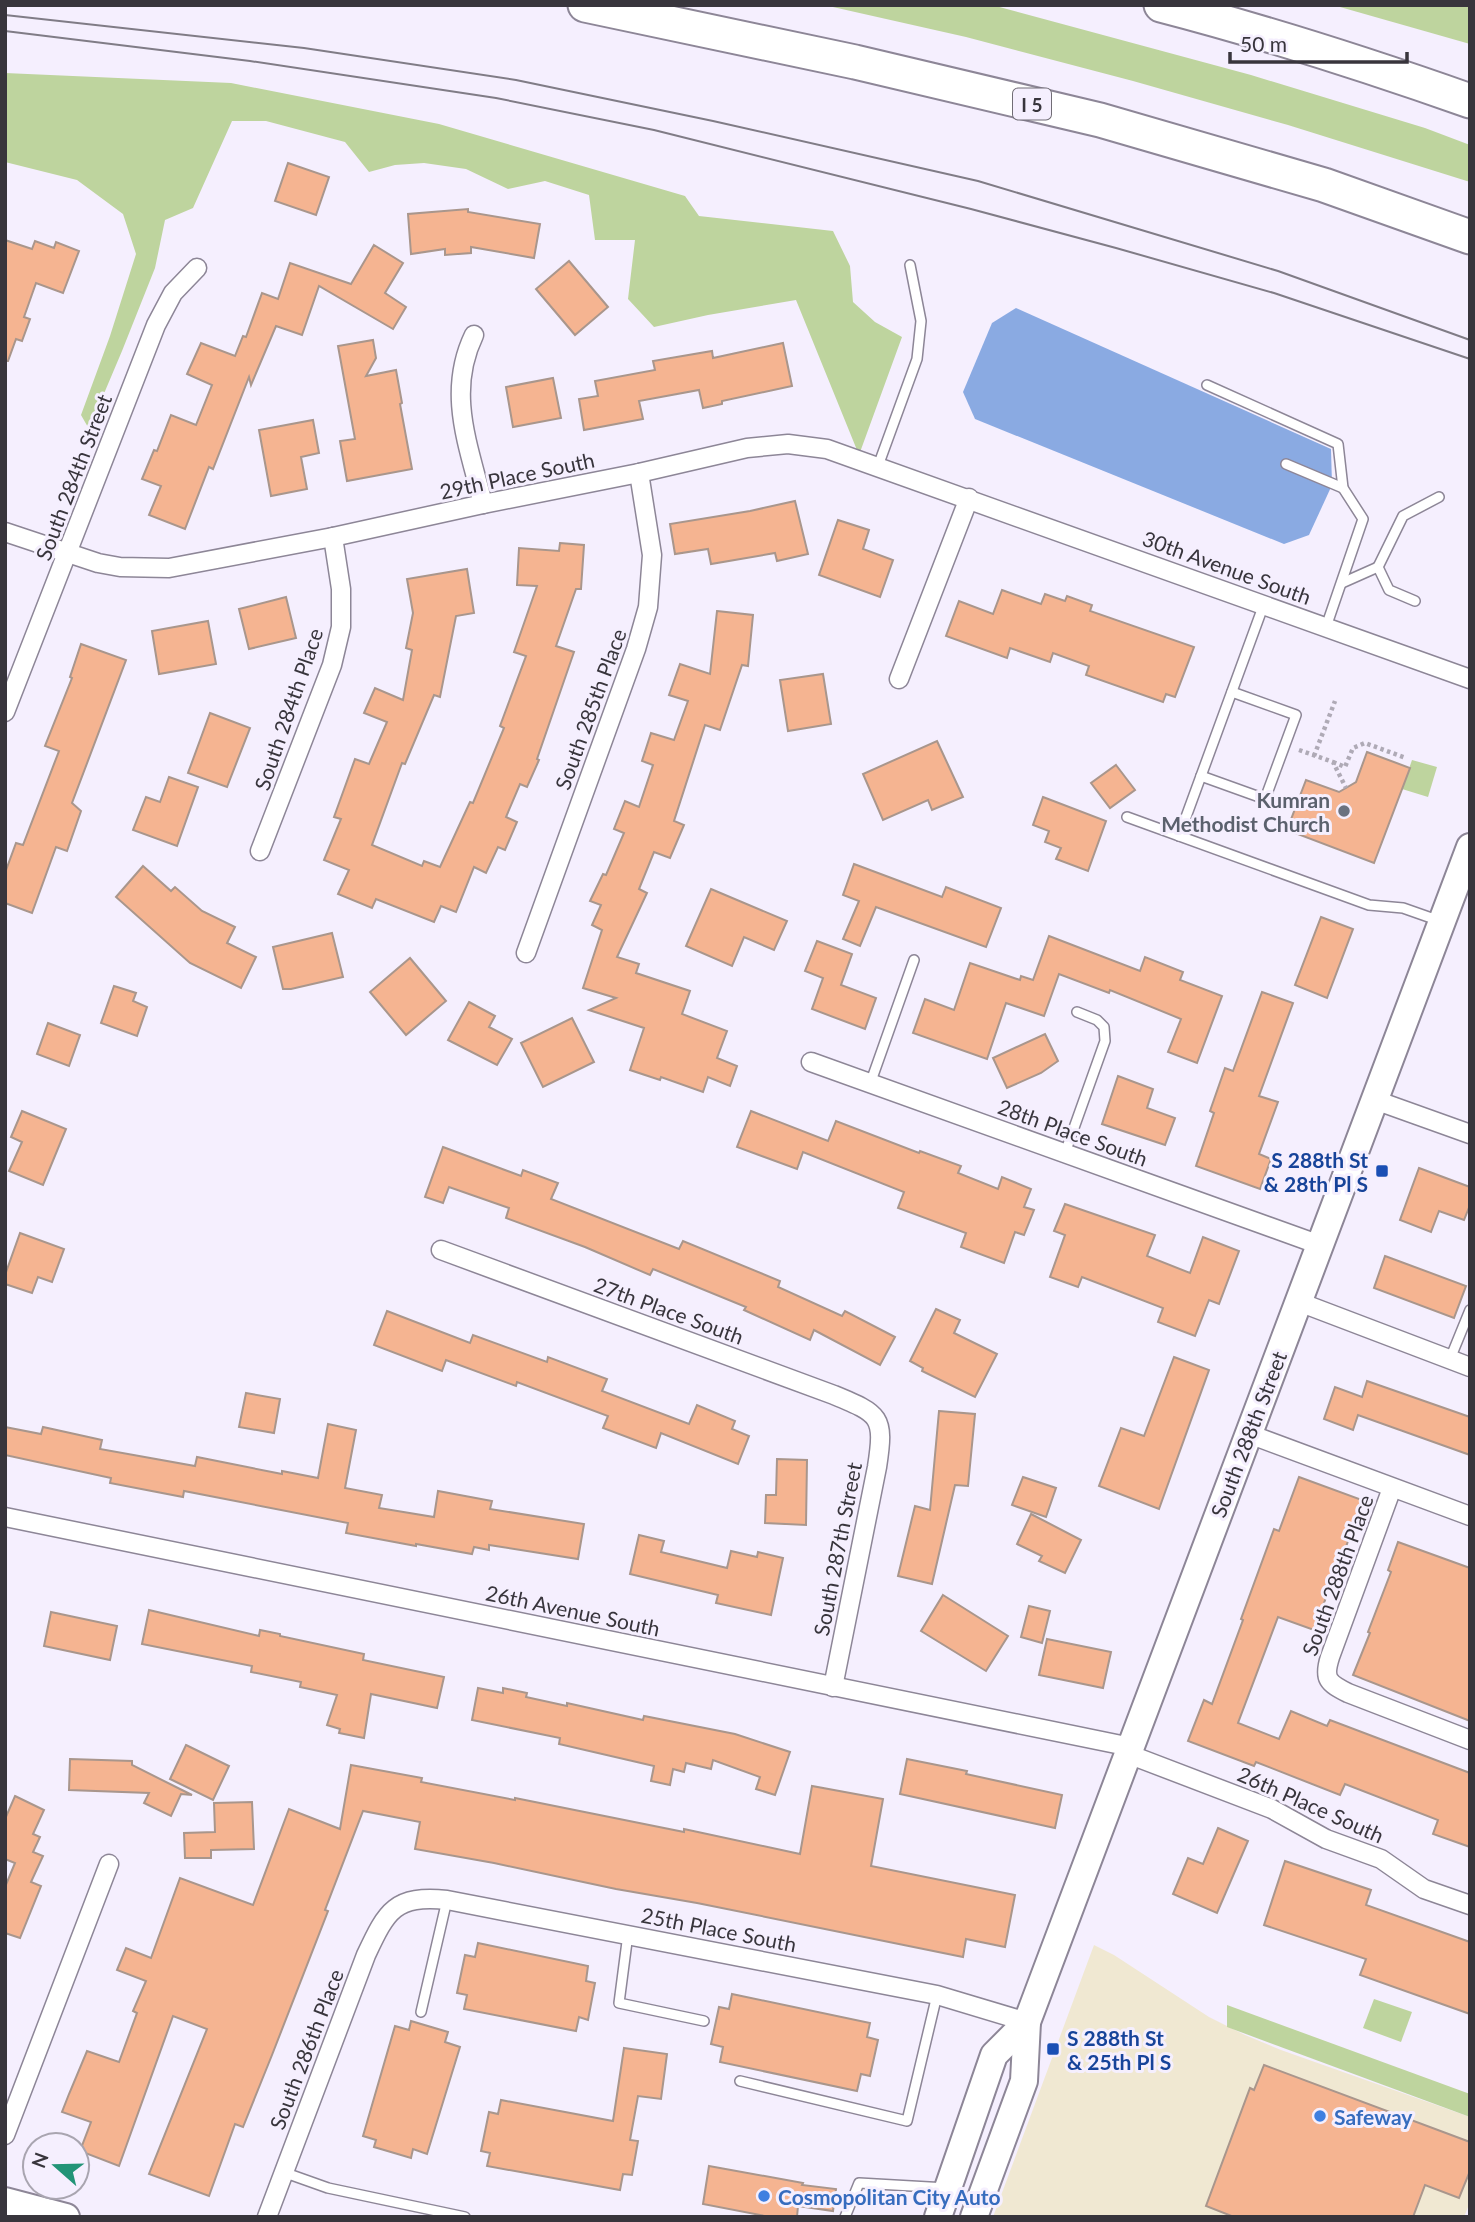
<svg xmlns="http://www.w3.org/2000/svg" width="1475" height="2222" viewBox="0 0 1475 2222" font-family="Lato,sans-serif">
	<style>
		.commercial { fill: #f0e8d2 }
		.green { fill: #bed49e }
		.water { fill: #8aaae2 }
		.building { fill: #f5b491; stroke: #a9968c; stroke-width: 2 }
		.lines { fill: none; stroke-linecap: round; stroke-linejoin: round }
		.service-casing { stroke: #8d8697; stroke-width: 12 }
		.minor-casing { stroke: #8d8697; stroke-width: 21 }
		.secondary-casing { stroke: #8d8697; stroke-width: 30 }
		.motorway-casing { stroke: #8d8697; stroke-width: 37 }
		.path { stroke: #afaab6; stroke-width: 4.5; stroke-dasharray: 3.5 3.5; stroke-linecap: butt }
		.service { stroke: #fff; stroke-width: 9 }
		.minor { stroke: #fff; stroke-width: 18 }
		.secondary { stroke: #fff; stroke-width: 26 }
		.motorway { stroke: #fff; stroke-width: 33 }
		.tram { stroke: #807c86; stroke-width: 2 }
		.worship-dot { fill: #6b7280; stroke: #f5effe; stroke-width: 2.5 }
		.transit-dot { fill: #1a4fb4; stroke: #f5effe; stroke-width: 2.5 }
		.shop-dot { fill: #3f7fe0; stroke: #f5effe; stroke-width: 2.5 }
		.labels { text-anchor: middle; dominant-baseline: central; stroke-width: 6; stroke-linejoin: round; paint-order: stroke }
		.shield { fill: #f5effe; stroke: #716d76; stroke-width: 2 }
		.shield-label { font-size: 19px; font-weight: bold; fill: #38353c }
		.street-label { font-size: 21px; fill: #38353c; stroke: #f5effe }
		.worship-label { font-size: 21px; font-weight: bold; fill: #5b616d; stroke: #f5effe; text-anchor: end }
		.transit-label { font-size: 21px; font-weight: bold; fill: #164399; stroke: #f5effe; text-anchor: end }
		.shop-label { font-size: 21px; font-weight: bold; fill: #366cbe; stroke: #f5effe; text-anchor: start }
	</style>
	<rect width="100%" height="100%" fill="#f5effe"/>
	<path class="commercial" d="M1094 1945 1114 1955 1209 2017 1245 2035 1281 2050 1470 2117V2202L1464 2217H993Z"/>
	<g class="green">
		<path d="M824 5H992L1251 75 1425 128 1470 145V182L1288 125 1133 81 966 37Z"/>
		<path d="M1333 5H1470V44Z"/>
		<path d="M5 73 231 83 439 124 685 196 699 216 833 231 850 266 853 302 875 322 902 337 859 455 796 300 708 315 654 327 628 299 635 240H595L589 195 545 181 508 189 466 169 424 163 395 165 369 172 345 142 266 121H232L193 208 165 220 155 268 122 351 89 429 81 415 110 336 136 254 123 214 77 180 5 162Z"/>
		<path d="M1412 760 1437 767 1428 797 1402 789Z"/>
		<path d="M1374 1999 1412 2012 1401 2042 1363 2028Z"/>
		<path d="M1227 2005 1470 2094V2117L1227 2027Z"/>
	</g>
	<path class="water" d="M1016 308 1331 449 1332 485 1309 535 1284 544 975 419 963 392 992 323Z"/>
	<g class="building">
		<path d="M288 163 329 177 316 215 275 201Z"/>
		<path d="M468 209V212L540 224 534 258 471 247V253L445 255V249L411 254 408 214Z"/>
		<path d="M5 240 32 249 35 241 54 248 56 242 79 251 63 293 36 283 24 317 30 319 22 341 16 339 8 361H5Z"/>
		<path d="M374 245 403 263 385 293 406 307 393 329 319 286 302 335 276 326 251 385 249 377 213 469 209 467 185 529 149 515 161 486 142 479 154 450 157 451 171 415 196 425 212 385 187 374 201 343 235 356 243 336 246 337 262 293 278 299 290 263 351 284Z"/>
		<path d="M569 261 608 307 575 335 536 289Z"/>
		<path d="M373 340 376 358 366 376 396 370 402 403 400 404 412 469 347 481 340 441 355 439 338 346Z"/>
		<path d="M783 343 792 386 722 401V404L703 408 699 390 639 401 643 419 584 430 579 399 598 396 595 381 655 370 653 361 712 351 713 358Z"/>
		<path d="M553 378 561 418 513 427 506 387Z"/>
		<path d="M313 420 319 453 301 457 307 489 271 496 259 430Z"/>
		<path d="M795 501 808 554 777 561 775 553 711 564 708 549 675 554 670 524 750 511Z"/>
		<path d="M838 520 869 530 863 549 893 560 880 597 819 575Z"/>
		<path d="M560 543 584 545 581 589H576L556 646 574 652 537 759 539 760 527 787 520 784 506 817 517 822 505 850 498 847 486 873 474 867 456 912 441 906 434 922 376 899 372 908 338 894 349 870 324 860 341 819 334 817 355 759 369 764 387 722 364 713 375 688 403 700 412 650 406 648 413 613 407 579 467 569 474 613 456 616 440 697 434 695 405 764 402 763 372 845 422 866 424 861 440 867 470 802 473 803 504 728 500 726 526 656 514 652 537 586 517 585 519 548 559 551Z"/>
		<path d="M1002 590 1041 604 1045 594 1065 601 1067 596 1092 605 1090 611 1194 647 1175 697 1166 694 1163 702 1086 675 1089 666 1053 653 1050 662 1010 648 1007 658 946 636 959 601 993 614Z"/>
		<path d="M286 597 296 638 249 649 239 609Z"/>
		<path d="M717 611 753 615 748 666 742 665 720 730 705 725 674 821 684 825 670 858 654 852 639 889 647 893 617 957 639 964 636 973 690 991 682 1014 727 1031 717 1058 737 1066 730 1086 708 1077 703 1092 661 1077 660 1080 630 1070 644 1028 589 1010 616 998 583 988 602 930 592 925 601 905 590 901 603 874 606 875 624 833 614 829 625 801 639 807 653 765 642 761 651 733 674 740 688 701 669 695 680 664 710 674Z"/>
		<path d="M208 621 216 664 159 674 152 631Z"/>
		<path d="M81 644 126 660 72 803 81 811 67 851 56 847 32 913 5 903V873L16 843 23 845 59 751 45 746 72 678 70 677Z"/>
		<path d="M823 674 831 724 788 731 780 680Z"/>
		<path d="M210 713 250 728 227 787 188 773Z"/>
		<path d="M937 741 963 797 932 810 928 800 883 820 863 774Z"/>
		<path d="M1367 752 1410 768 1374 863 1287 830 1306 780 1339 792 1356 782Z"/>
		<path d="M1116 765 1135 790 1110 808 1091 783Z"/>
		<path d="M169 777 198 787 177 846 133 830 146 797 160 802Z"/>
		<path d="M1043 797 1106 821 1088 871 1056 859 1061 848 1045 842 1049 831 1033 825Z"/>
		<path d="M854 864 942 897 946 887 1001 908 986 947 876 907 860 946 843 939 859 901 843 895Z"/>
		<path d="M143 866 171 891 175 887 202 911 235 927 227 943 256 957 241 988 190 963 116 897Z"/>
		<path d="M711 889 787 921 774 950 744 937 732 966 686 946Z"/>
		<path d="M1321 917 1353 929 1327 998 1295 985Z"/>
		<path d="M332 933 343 977 291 989H283L273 947Z"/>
		<path d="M1049 936 1140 971 1145 957 1183 972 1180 980 1222 996 1197 1063 1168 1052 1181 1019 1110 990 1109 993 1059 974 1044 1016 1006 1003 987 1059 913 1033 925 999 954 1010 970 963 1020 980 1021 976 1033 980Z"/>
		<path d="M817 941 852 954 841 985 876 998 865 1029 812 1009 823 978 805 971Z"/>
		<path d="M410 958 446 1001 406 1035 370 992Z"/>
		<path d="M114 986 136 993 133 1001 147 1007 137 1036 101 1023Z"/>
		<path d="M1262 992 1293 1003 1259 1096 1278 1102 1259 1154 1271 1159 1260 1189 1196 1166 1214 1113 1210 1111 1225 1068 1233 1071Z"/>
		<path d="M469 1002 495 1016 489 1027 512 1039 497 1065 448 1040Z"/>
		<path d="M572 1018 594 1062 543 1087 521 1043Z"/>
		<path d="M48 1023 80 1035 69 1066 37 1054Z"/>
		<path d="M1045 1034 1058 1061 1041 1073 1007 1088 993 1058Z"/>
		<path d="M1118 1076 1153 1089 1147 1108 1175 1118 1165 1145 1102 1124Z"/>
		<path d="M22 1111 66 1129 43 1185 9 1171 22 1142 11 1137Z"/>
		<path d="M751 1111 828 1141 836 1121 919 1153 920 1151 961 1166 958 1173 998 1189 1002 1177 1031 1189 1024 1207 1034 1210 1024 1235 1015 1232 1004 1263 961 1247 966 1233 898 1208 904 1192 803 1152 797 1169 737 1147Z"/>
		<path d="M443 1147 521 1176 523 1170 558 1183 551 1199 679 1249 683 1241 780 1281 778 1287 842 1316 845 1311 895 1337 880 1365 814 1330 810 1340 744 1310 746 1307 653 1269 650 1275 585 1247 506 1218 509 1208 449 1187 443 1203 425 1197Z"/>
		<path d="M1419 1168 1470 1187V1205L1464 1220 1439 1211 1431 1232 1400 1220Z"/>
		<path d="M1065 1204 1155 1235 1147 1256 1190 1273 1203 1237 1239 1251 1219 1304 1209 1300 1195 1336 1158 1322 1163 1308 1082 1277 1078 1287 1050 1277 1065 1235 1054 1231Z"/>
		<path d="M20 1233 64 1249 52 1282 38 1277 32 1293 5 1284V1275Z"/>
		<path d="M1385 1256 1466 1286 1454 1318 1374 1288Z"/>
		<path d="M936 1309 960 1320 954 1333 997 1354 975 1397 922 1371 923 1368 910 1361Z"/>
		<path d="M387 1311 470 1343 473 1335 547 1362 548 1357 607 1379 602 1391 689 1424 697 1405 735 1421 732 1429 749 1436 738 1464 661 1433 656 1448 603 1428 608 1416 517 1382 516 1386 446 1360 442 1371 374 1345Z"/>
		<path d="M1174 1357 1209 1370 1159 1509 1099 1486 1121 1428 1144 1436Z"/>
		<path d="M1367 1381 1470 1417V1455L1358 1415 1353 1430 1324 1419 1335 1387 1362 1397Z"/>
		<path d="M246 1393 280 1399 274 1433 239 1427Z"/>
		<path d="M939 1411 975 1414 968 1486 955 1485 932 1584 898 1576 915 1506 930 1510Z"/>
		<path d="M328 1424 356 1430 345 1488 382 1495 379 1508 434 1517 438 1491 492 1501 490 1509 584 1524 578 1559 489 1545V1550L474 1547 472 1554 416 1544V1546L346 1533 348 1523 184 1491 183 1497 110 1483 111 1478 5 1455V1427L41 1434 43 1427 102 1440 100 1449 195 1466 197 1457 282 1474V1471L318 1478Z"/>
		<path d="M777 1459 807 1460 806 1525 765 1523 766 1495H776Z"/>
		<path d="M1023 1477 1056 1488 1046 1517 1012 1505Z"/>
		<path d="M1299 1477 1362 1500 1333 1585 1331 1584 1314 1630 1278 1617 1238 1723 1279 1739 1291 1711 1327 1726 1330 1720 1470 1773V1847L1433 1834 1438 1820 1345 1784 1340 1795 1256 1762 1254 1766 1188 1741 1204 1700 1212 1704 1243 1620 1241 1619 1274 1529 1279 1531Z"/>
		<path d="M1031 1514 1081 1540 1065 1573 1039 1561 1042 1556 1017 1544Z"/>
		<path d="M639 1535 664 1541 661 1552 727 1568 731 1551 757 1557 758 1552 783 1558 771 1615 716 1603 718 1595 630 1574Z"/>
		<path d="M1398 1542 1470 1568V1721L1353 1675 1370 1633 1368 1632 1391 1572 1388 1570Z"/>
		<path d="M943 1595 1008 1636 986 1671 921 1631Z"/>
		<path d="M1029 1606 1050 1611 1042 1643 1021 1637Z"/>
		<path d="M149 1610 259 1636 260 1630 280 1634V1636L364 1654 363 1660 444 1677 437 1708 371 1694 364 1738 339 1733 340 1729 327 1725 337 1695 300 1687 301 1682 251 1672 252 1666 142 1644Z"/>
		<path d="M51 1612 117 1626 110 1660 44 1646Z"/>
		<path d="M1047 1639 1111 1652 1103 1688 1039 1675Z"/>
		<path d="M478 1688 503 1693V1688L527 1693 526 1697 567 1706V1703L643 1720 644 1716 735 1734 790 1752 775 1795 756 1789 760 1777 713 1760 711 1769 686 1763 684 1772 673 1769 670 1785 651 1781 654 1766 559 1744 560 1738 472 1720Z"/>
		<path d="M186 1745 229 1766 213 1800 170 1779Z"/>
		<path d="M70 1759 132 1761V1765L192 1795 181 1794 171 1816 144 1803 149 1793 69 1790Z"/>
		<path d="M907 1759 967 1771 966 1774 1062 1795 1055 1828 900 1794Z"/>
		<path d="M351 1765 422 1778 421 1782 515 1800V1798L684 1832V1829L800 1854 812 1786 883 1799 871 1866 1015 1895 1005 1947 966 1939 963 1957 697 1903 616 1889 494 1863 415 1849 420 1822 363 1811 325 1910 328 1911 272 2055 243 2127 235 2124 209 2196 149 2174 207 2029 173 2016 119 2166 80 2151 91 2122 62 2112 69 2094 87 2051 119 2062 137 2013 133 2011 146 1981 117 1970 126 1948 151 1958 180 1878 253 1905 289 1809 340 1829Z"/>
		<path d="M15 1796 44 1810 33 1834 40 1837 33 1852 43 1856 31 1882 41 1886 20 1938 5 1933V1887L15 1863 5 1859V1819Z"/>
		<path d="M252 1802 254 1849 211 1850V1858H185L184 1833 215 1832 214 1803Z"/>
		<path d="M1218 1828 1248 1841 1217 1913 1173 1894 1188 1858 1203 1864Z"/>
		<path d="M1285 1861 1371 1890 1366 1905 1470 1942V2014L1360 1975 1366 1959 1264 1925Z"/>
		<path d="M478 1943 588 1966 586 1981 595 1983 588 2020 579 2017 576 2031 464 2009 467 1995 457 1993 465 1955 475 1957Z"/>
		<path d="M732 1994 870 2023 867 2037 878 2040 870 2076 861 2074 857 2091 720 2062 723 2047 711 2044 719 2007 729 2009Z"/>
		<path d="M411 2021 448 2032 445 2042 460 2047 427 2154 413 2149 411 2158 374 2147 376 2140 363 2136 395 2026 409 2030Z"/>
		<path d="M624 2048 667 2054 661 2099 638 2096 630 2140 638 2141 632 2175 623 2174 620 2190 487 2166 490 2153 481 2151 489 2112 498 2114 501 2100 613 2121Z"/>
		<path d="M1264 2065 1470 2142V2171L1459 2198 1425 2185 1413 2217H1234L1206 2206 1250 2088 1254 2090Z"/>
		<path d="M709 2166 803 2183 802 2185 836 2189 833 2211 798 2206 797 2217H770L703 2204Z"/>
	</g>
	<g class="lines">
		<g class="service-casing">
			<g id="service">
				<path d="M1207 385 1338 444 1343 488 1363 519 1326 627"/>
				<path d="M1286 464 1343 488"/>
				<path d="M878 466 917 359 921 321 910 265"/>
				<path d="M1342 583 1378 567"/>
				<path d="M1415 601 1389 590 1378 567 1403 516 1439 497"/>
				<path d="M1201 776 1265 799 1296 715 1232 692"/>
				<path d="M1127 817 1369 905 1403 908 1440 921"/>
				<path d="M1179 836 1264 604"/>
				<path d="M870 1084 914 960"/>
				<path d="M1065 1153 1105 1041 1104 1027 1097 1020 1077 1012"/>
				<path d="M1450 1359 1470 1310"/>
				<path d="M628 1934 619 2003 704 2021"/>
				<path d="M421 2012 447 1900"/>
				<path d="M740 2081 907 2121 937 1995"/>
				<path d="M283 2172 328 2188 465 2217"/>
				<path d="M845 2217 859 2183 947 2188"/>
			</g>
		</g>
		<g class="minor-casing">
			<g id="minor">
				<path d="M474 335C446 393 469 446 483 504"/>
				<path d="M5 532 98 563 120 567 169 568 333 537 483 504 639 473 747 448 788 444 827 449 1470 679"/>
				<path d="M899 679 969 498"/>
				<path d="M5 712 156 325 173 293 197 268"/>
				<path d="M260 851 332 665 341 627V589L333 537"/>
				<path d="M526 953 636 649 648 607 652 555 639 473"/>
				<path d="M811 1062 1320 1245"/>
				<path d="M1375 1100 1470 1134"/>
				<path d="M441 1250 834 1395C880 1414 885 1416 877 1467L833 1687"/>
				<path d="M1299 1302 1470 1367"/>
				<path d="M1249 1434 1470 1516"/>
				<path d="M1392 1488 1330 1657C1323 1679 1328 1683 1348 1693L1470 1740"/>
				<path d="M5 1517 1131 1747"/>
				<path d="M1128 1754 1272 1809 1326 1839 1381 1859 1424 1889 1470 1905"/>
				<path d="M5 2135 109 1864"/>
				<path d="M267 2217 366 1955C387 1910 395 1895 447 1900L937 1995 1027 2022"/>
			</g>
		</g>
		<g class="secondary-casing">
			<g id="secondary">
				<path d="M5 2201 66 2217"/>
				<path d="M938 2217 994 2055 1027 2022"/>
				<path d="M974 2217 1024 2081 1027 2022 1470 847"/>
			</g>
		</g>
		<g class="motorway-casing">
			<g id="motorway">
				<path d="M585 5 855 62 1100 120 1324 185 1470 237"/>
				<path d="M1161 5C1265 32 1368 65 1470 101"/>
			</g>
		</g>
		<g class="path">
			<path d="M1299 750 1333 762 1346 788"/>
			<path d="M1314 756 1335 701"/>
			<path d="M1333 762 1345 767 1353 748 1365 743 1406 758"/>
		</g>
		<use href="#service" class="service"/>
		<use href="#minor" class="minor"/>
		<use href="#secondary" class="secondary"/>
		<use href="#motorway" class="motorway"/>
		<g class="tram">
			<path d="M5 15 304 48 516 80 713 121 978 181 1278 271 1470 340"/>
			<path d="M5 31 250 61 496 98 654 130 971 209 1116 248 1274 293 1470 359"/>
		</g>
	</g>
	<circle class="worship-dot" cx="1344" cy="811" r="7"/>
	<g class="transit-dot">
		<rect x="1375" y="1164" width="14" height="14" rx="3.5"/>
		<rect x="1046" y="2042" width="14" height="14" rx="3.5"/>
	</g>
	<g class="shop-dot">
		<circle cx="1320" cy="2116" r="7"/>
		<circle cx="764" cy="2196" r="7"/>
	</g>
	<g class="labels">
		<rect class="shield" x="1013" y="88.5" width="38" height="31" rx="5"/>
		<g class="shield-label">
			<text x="1032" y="104">I 5</text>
		</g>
		<g class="street-label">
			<text transform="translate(517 475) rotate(-12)">29th Place South</text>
			<text transform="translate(73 477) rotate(-69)">South 284th Street</text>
			<text transform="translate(1227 567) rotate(20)">30th Avenue South</text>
			<text transform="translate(288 709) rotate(-71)">South 284th Place</text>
			<text transform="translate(590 709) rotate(-70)">South 285th Place</text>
			<text transform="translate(1073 1132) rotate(20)">28th Place South</text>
			<text transform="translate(669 1310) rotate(20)">27th Place South</text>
			<text transform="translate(1248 1434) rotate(-69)">South 288th Street</text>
			<text transform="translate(837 1549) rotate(-79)">South 287th Street</text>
			<text transform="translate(1337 1575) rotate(-70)">South 288th Place</text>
			<text transform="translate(573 1610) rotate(12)">26th Avenue South</text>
			<text transform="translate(1311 1804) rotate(24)">26th Place South</text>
			<text transform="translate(719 1929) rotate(11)">25th Place South</text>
			<text transform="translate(306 2049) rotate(-69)">South 286th Place</text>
		</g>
		<g class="worship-label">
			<text x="1330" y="799">Kumran<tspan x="1330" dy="24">Methodist Church</tspan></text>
		</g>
		<g class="transit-label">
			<text x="1368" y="1159">S 288th St<tspan x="1368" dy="24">&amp; 28th Pl S</tspan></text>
			<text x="1067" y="2037" text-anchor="start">S 288th St<tspan x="1067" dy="24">&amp; 25th Pl S</tspan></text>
		</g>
		<g class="shop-label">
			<text x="1334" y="2116">Safeway</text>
			<text x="778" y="2196">Cosmopolitan City Auto</text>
		</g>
	</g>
	<rect width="1475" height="2222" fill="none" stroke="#38353c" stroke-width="14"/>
	<g transform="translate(56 2166) rotate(290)"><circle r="33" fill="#f5effe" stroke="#a9a5b0" stroke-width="2"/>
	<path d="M0-5L12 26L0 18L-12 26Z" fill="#229477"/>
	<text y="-10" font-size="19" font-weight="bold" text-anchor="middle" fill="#38353c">N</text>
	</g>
	<path d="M1230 52v10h177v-10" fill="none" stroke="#38353c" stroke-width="3.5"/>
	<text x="1240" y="52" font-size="21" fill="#38353c" stroke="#f5effe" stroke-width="5" paint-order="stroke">50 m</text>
</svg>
